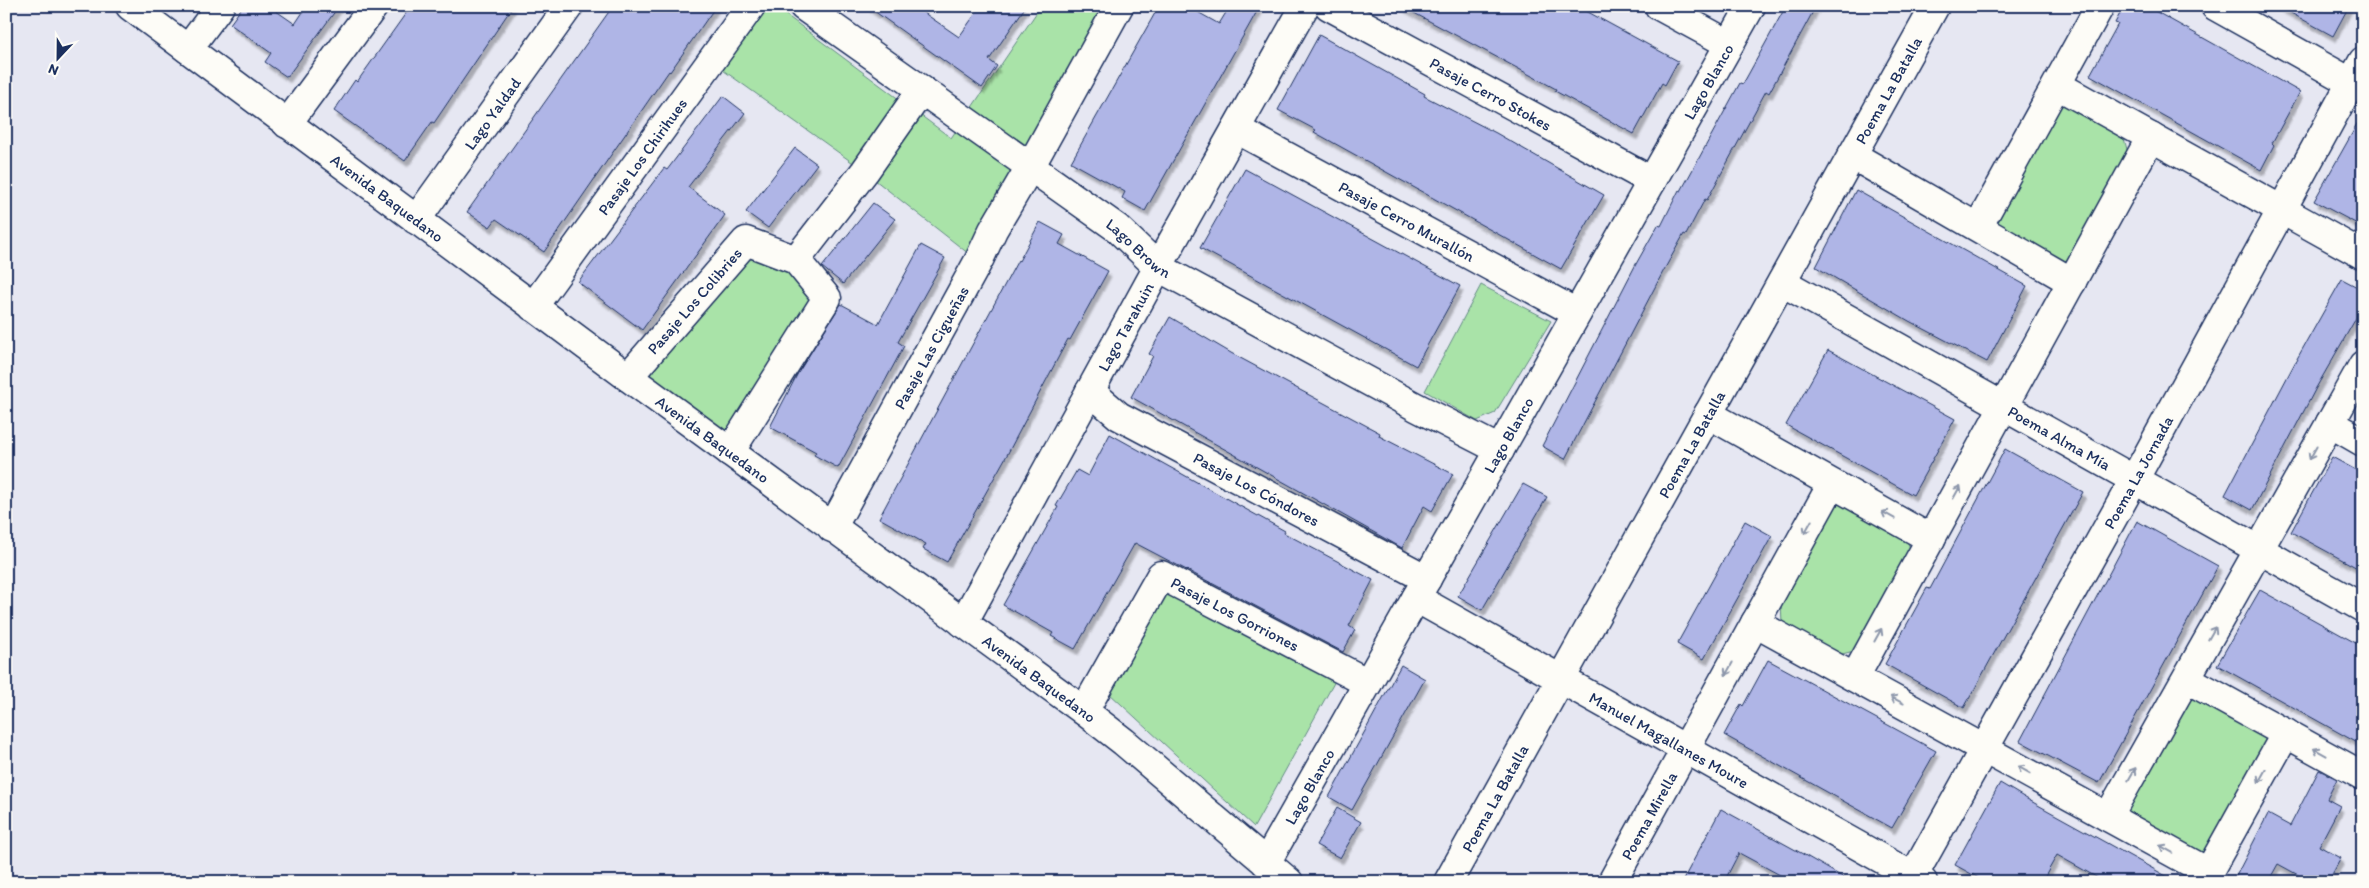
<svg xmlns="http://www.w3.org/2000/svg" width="2369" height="888" viewBox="0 0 2369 888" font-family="Itim,sans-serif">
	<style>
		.green { fill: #a9e3a8; stroke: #628983 }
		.building { fill: #afb5e6; stroke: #1b2f5e; filter: url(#shadow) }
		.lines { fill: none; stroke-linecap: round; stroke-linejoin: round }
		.minor-casing { stroke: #1b2f5e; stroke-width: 31 }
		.minor { stroke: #fdfcf7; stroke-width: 28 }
		.oneway { stroke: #8c96aa }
		.labels { text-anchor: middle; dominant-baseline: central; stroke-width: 4; stroke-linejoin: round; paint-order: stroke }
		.street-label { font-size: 16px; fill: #1b2f5e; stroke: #fdfcf7 }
	</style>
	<defs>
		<filter id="shadow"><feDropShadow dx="3" dy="5.5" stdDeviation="1" flood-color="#0004"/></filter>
	</defs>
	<rect width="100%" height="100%" fill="#e6e7f2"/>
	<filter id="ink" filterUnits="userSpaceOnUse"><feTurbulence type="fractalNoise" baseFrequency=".02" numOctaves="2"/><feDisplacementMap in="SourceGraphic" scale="10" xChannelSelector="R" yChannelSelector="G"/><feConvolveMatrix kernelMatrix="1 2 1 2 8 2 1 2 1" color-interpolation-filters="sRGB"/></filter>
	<g filter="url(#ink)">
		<g class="green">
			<path d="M759 6H774L951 138 1041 6H1107L969 254 856 165 720 68Z"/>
			<path d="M2065 105 2123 135 2128 153 2072 259 2056 265 1996 231 1993 215 2050 109Z"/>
			<path d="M746 241 827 298 730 452 628 377Z"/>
			<path d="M1481 285 1551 321 1495 413 1477 421 1425 391Z"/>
			<path d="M1845 503 1905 536 1912 553 1858 650 1842 654 1782 623 1781 603 1833 506Z"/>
			<path d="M1166 588 1335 681 1254 827 1109 693Z"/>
			<path d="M2195 695 2266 735 2272 747 2203 856 2129 816 2125 804 2182 699Z"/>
		</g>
		<g class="building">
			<path d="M243 6H269L295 24 307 6H339L287 77 265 62 271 53 230 24Z"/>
			<path d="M411 6H513L434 123 432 122 405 161 334 111 355 80 357 82Z"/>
			<path d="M613 6H716L670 72 669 71 544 252 496 219 490 227 467 212Z"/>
			<path d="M867 6H914L959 37 981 6H1026L989 60 997 66 982 88Z"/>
			<path d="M1159 6H1187L1219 24 1230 6H1260L1145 211 1122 198 1125 192 1071 162Z"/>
			<path d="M1401 6H1577L1678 61 1665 85 1662 83 1634 134 1555 91 1556 89 1517 68Z"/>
			<path d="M1786 6H1816L1769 93 1766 91 1707 200 1705 199 1686 235 1684 234 1664 270 1565 459 1542 446 1636 264 1658 225 1661 226 1679 190 1681 191 1740 83 1743 84Z"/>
			<path d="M2124 6H2146L2300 92 2272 143 2274 145 2261 170 2090 75 2118 24 2115 23Z"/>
			<path d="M2278 6H2349L2333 36Z"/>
			<path d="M1319 35 1425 94 1424 96 1496 133 1604 195 1561 269 1314 132 1316 130 1278 110Z"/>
			<path d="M723 96 745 113 688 187 725 215 642 330 578 282 664 168 667 170Z"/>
			<path d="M2363 114V227L2314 201Z"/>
			<path d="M795 148 817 164 768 228 746 212Z"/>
			<path d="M1245 169 1460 286 1416 366 1200 248Z"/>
			<path d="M1856 190 2027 286 1987 362 1909 321 1816 267Z"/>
			<path d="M873 203 895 219 843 284 822 267Z"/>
			<path d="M1040 222 1064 235 1059 244 1108 271 1070 340 1068 339 1007 455 947 562 923 549 926 544 879 518 1018 260 1019 261Z"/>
			<path d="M921 245 945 258 898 342 904 346 838 468 814 455 816 452 770 427 798 373 841 304 878 324Z"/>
			<path d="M2342 279 2363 290V306L2316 388 2252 510 2225 495 2298 357Z"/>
			<path d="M1170 317 1231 353 1380 433 1379 436 1453 474 1432 511 1424 506 1402 548 1131 397 1153 356 1149 354Z"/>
			<path d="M1828 350 1955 419 1913 495 1786 425Z"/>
			<path d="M1110 434 1285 531 1284 533 1373 580 1349 626 1355 630 1343 652 1135 543 1075 649 1051 636 1053 633 1003 605 1058 507 1056 506 1077 470 1088 476Z"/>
			<path d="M2005 449 2083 492 1964 708 1885 664 1927 588 1930 589Z"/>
			<path d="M2332 457 2363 474V571L2291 532Z"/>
			<path d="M1523 484 1547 497 1482 610 1458 596Z"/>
			<path d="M1745 521 1772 536 1704 659 1677 644Z"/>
			<path d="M2137 521 2218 566 2099 783 2020 741Z"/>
			<path d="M2260 590 2363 647V746L2217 665Z"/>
			<path d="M1768 660 1936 751 1892 828 1724 735 1741 704 1743 706Z"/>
			<path d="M1401 665 1425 679 1352 810 1329 797Z"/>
			<path d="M2319 770 2337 779 2327 799 2340 806 2319 846 2341 858 2328 882H2311L2278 864 2268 882H2233L2268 814 2290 826Z"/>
			<path d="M2000 783 2027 799 2177 882H2105L2057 855 2042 882H1986L1955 865Z"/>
			<path d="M1337 808 1361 822 1340 858 1316 845Z"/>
			<path d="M1721 809 1801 853 1851 882H1793L1739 853 1724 882H1682Z"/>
		</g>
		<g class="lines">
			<g class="minor-casing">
				<g id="minor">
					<path id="s1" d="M130 6 628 377 1084 711 1124 742 1289 882"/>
					<path id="s2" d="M803 6 1117 228 1158 267 1416 407 1500 450"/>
					<path id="s3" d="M1329 6 1652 181"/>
					<path d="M1659 6 1729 44"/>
					<path d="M2215 6 2363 89"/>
					<path d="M188 49 220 6"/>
					<path d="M2057 85 2363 255"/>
					<path d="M287 124 374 6"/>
					<path id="s4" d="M1236 129 1577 313"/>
					<path d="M1852 155 2072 282"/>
					<path id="s5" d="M416 220 569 6"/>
					<path d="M1978 227 2100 6"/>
					<path d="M796 260 865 171 921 91"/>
					<path id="s6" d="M1782 282 2363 608"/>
					<path id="s7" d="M533 307 751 6"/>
					<path id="s8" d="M628 377 746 241 796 260 827 298 730 452"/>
					<path id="s9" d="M1090 391 1119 416 1427 579"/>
					<path d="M1708 414 1931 539"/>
					<path d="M2330 423 2363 442"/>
					<path id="s10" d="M832 528 979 260 993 230 1030 167 1119 6"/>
					<path id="s11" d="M1416 598 1923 882"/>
					<path id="s12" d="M963 623 1158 267 1305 6"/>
					<path d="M1755 623 2208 872"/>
					<path d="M1855 677 2151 137"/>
					<path d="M2187 679 2363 776"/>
					<path id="s13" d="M1084 711 1161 575 1368 683"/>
					<path d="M2108 817 2363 365"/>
					<path id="s14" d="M1266 863 1751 6"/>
					<path id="s15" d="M1448 882 1935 6"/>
					<path id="s16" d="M1612 882 1832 484"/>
					<path id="s17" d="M1910 882 2134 480 2363 61"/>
					<path d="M2203 882 2286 733"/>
				</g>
			</g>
			<use href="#minor" class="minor"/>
		</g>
		<defs><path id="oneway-shaft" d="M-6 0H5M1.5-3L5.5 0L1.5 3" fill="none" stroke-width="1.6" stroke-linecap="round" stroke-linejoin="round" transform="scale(1.25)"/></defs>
		<g class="oneway">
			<use href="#oneway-shaft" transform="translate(2313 453) rotate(119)"/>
			<use href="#oneway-shaft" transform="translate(1957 492) rotate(-61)"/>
			<use href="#oneway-shaft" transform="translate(1888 515) rotate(-151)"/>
			<use href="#oneway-shaft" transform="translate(1808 527) rotate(119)"/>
			<use href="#oneway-shaft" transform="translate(2212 633) rotate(-60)"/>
			<use href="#oneway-shaft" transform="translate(1878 635) rotate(-61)"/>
			<use href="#oneway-shaft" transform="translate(1729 669) rotate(119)"/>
			<use href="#oneway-shaft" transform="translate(1897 700) rotate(-152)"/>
			<use href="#oneway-shaft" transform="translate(2320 752) rotate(-151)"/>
			<use href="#oneway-shaft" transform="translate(2024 770) rotate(-151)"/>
			<use href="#oneway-shaft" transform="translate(2132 774) rotate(-60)"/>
			<use href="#oneway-shaft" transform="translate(2262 776) rotate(119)"/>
			<use href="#oneway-shaft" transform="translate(2166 849) rotate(-151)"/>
		</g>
	</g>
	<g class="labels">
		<g class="street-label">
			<text stroke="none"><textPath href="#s14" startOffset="898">Lago Blanco</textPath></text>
			<text stroke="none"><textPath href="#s15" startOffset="906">Poema La Batalla</textPath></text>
			<text stroke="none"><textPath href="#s3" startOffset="184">Pasaje Cerro Stokes</textPath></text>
			<text stroke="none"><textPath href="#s5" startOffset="131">Lago Yaldad</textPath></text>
			<text stroke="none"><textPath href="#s7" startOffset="186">Pasaje Los Chirihues</textPath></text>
			<text stroke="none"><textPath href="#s1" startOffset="321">Avenida Baquedano</textPath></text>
			<text stroke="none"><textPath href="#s4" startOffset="194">Pasaje Cerro Murallón</textPath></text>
			<text stroke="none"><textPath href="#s2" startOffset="414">Lago Brown</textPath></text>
			<text stroke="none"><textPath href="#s8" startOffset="101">Pasaje Los Colibries</textPath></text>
			<text stroke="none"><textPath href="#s12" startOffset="338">Lago Tarahuin</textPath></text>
			<text stroke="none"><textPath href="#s10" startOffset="206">Pasaje Las Cigueñas</textPath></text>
			<text stroke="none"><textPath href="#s14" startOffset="492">Lago Blanco</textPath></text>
			<text stroke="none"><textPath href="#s6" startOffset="318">Poema Alma Mía</textPath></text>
			<text stroke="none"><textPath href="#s1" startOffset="726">Avenida Baquedano</textPath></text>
			<text stroke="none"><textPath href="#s15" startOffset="501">Poema La Batalla</textPath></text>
			<text stroke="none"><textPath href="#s17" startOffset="469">Poema La Jornada</textPath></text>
			<text stroke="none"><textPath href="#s9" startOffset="194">Pasaje Los Cóndores</textPath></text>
			<text stroke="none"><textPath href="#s13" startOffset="240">Pasaje Los Gorriones</textPath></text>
			<text stroke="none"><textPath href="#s1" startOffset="1131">Avenida Baquedano</textPath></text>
			<text stroke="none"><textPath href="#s11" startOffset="290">Manuel Magallanes Moure</textPath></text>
			<text stroke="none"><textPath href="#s14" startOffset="88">Lago Blanco</textPath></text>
			<text stroke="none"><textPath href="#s15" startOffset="96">Poema La Batalla</textPath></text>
			<text stroke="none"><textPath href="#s16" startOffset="76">Poema Mirella</textPath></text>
		</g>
	</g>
	<rect width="2369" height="888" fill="none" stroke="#fdfcf7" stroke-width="25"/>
	<rect x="12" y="12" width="2344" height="863" fill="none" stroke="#1b2f5e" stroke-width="2" filter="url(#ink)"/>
	<g transform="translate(58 58) rotate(202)" stroke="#fdfcf7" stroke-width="4" paint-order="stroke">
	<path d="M0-4L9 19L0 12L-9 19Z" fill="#1b2f5e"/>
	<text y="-8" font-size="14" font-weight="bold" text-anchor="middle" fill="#1b2f5e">N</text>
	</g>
</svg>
